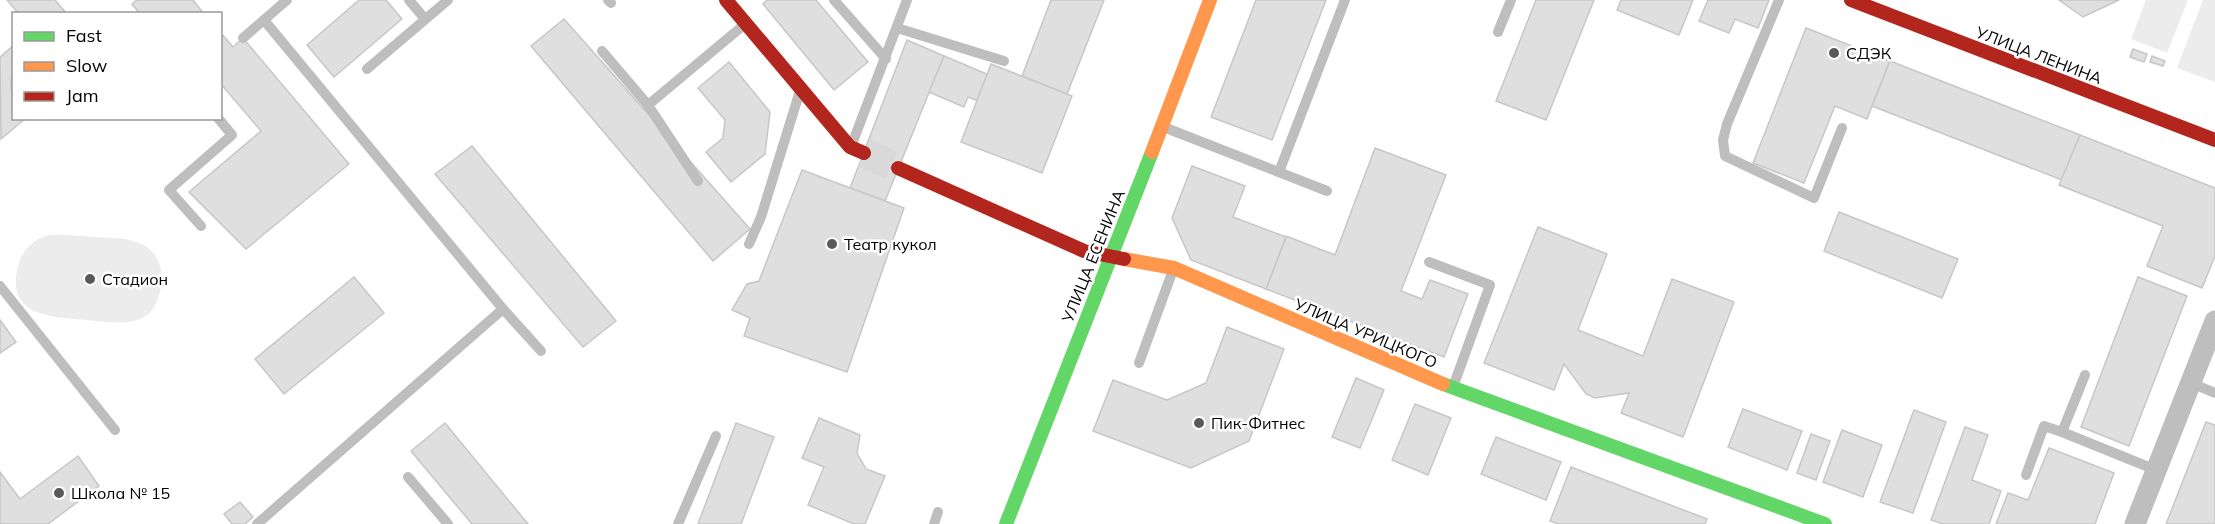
<svg xmlns="http://www.w3.org/2000/svg" width="2215" height="524" viewBox="0 0 2215 524" font-family="Mulish,sans-serif">
	<style>
		.green { fill: #ececec }
		.building { fill: #dfdfdf; stroke: #c7c7c7; stroke-width: 1.5 }
		.lines { fill: none; stroke-linecap: round; stroke-linejoin: round }
		.secondary-tunnel { stroke: #d9d9d9; stroke-width: 30; stroke-dasharray: 30 15; stroke-linecap: butt }
		.lane { stroke: #bebebe; stroke-width: 10 }
		.street { stroke: #bebebe; stroke-width: 21 }
		.fast { stroke: #63d668; stroke-width: 14 }
		.slow { stroke: #ff974d; stroke-width: 14 }
		.jam { stroke: #b3261e; stroke-width: 14 }
		.poi-dot { fill: #595959; stroke: #fff; stroke-width: 2 }
		.labels { text-anchor: middle; dominant-baseline: central; stroke-width: 5; stroke-linejoin: round; paint-order: stroke }
		.poi-label { font-size: 16px; fill: #000; stroke: #fff; text-anchor: start }
		.street-label { font-size: 16px; fill: #000; stroke: #fff }
	</style>
	<rect width="100%" height="100%" fill="#fff"/>
	<g class="green">
		<path d="M2146 0H2188L2167 53 2131 39Z"/>
		<path d="M2203 0H2215V82L2177 68Z"/>
		<path d="M49 235C64 234 79 236 95 237 108 238 123 237 136 242 165 251 167 283 154 307 150 314 144 318 137 320 121 325 102 321 86 320 52 317 5 317 18 266 23 249 32 240 49 235Z"/>
	</g>
	<g class="building">
		<path d="M7 0H55L67 14H19Z"/>
		<path d="M137 0H193L204 14H140L132 4Z"/>
		<path d="M359 0H386L402 19 334 77 307 45Z"/>
		<path d="M767 0H816L868 62 834 90 763 4Z"/>
		<path d="M1051 0H1104L1067 94 1022 76Z"/>
		<path d="M1256 0H1326L1272 140 1211 117Z"/>
		<path d="M1536 0H1594L1546 120 1496 101Z"/>
		<path d="M1621 0H1693L1679 35 1617 10Z"/>
		<path d="M1708 0H1769L1758 28 1735 19 1729 33 1699 21Z"/>
		<path d="M2059 0H2119L2083 17Z"/>
		<path d="M564 19 750 229 713 261 531 46Z"/>
		<path d="M1806 28 1890 61 1867 119 1835 106 1804 183 1753 163Z"/>
		<path d="M220 32 233 47 243 38 349 164 246 249 189 192 261 131 220 83Z"/>
		<path d="M907 40 944 56 885 201 850 188Z"/>
		<path d="M14 45 11 84 14 118H26L1 139 0 57Z"/>
		<path d="M2133 49 2147 54 2144 62 2130 57Z"/>
		<path d="M944 56 989 75 978 101 968 97 964 107 929 92Z"/>
		<path d="M2152 56 2165 61 2163 66 2150 62Z"/>
		<path d="M1890 61 2080 135 2062 180 1872 106Z"/>
		<path d="M729 62 770 112 765 154 731 182 706 152 723 138 725 120 698 88Z"/>
		<path d="M991 64 1072 96 1042 173 961 142Z"/>
		<path d="M2080 135 2215 188V256L2202 288 2147 266 2163 226 2059 185Z"/>
		<path d="M472 146 616 321 583 347 435 174Z"/>
		<path d="M1375 148 1446 175 1401 291 1422 299 1430 280 1468 294 1444 357 1266 289 1286 236 1335 255Z"/>
		<path d="M1192 166 1245 186 1233 217 1286 237 1266 289 1191 260 1172 218Z"/>
		<path d="M802 170 904 208 847 372 744 336 750 318 732 310 747 284 759 281Z"/>
		<path d="M1839 212 1958 259 1942 298 1824 251Z"/>
		<path d="M1538 227 1607 254 1578 330 1643 356 1672 279 1734 302 1683 437 1621 413 1629 393 1595 398 1586 394 1564 364 1554 390 1484 363Z"/>
		<path d="M354 277 384 313 284 394 255 359Z"/>
		<path d="M2138 277 2187 296 2129 446 2081 427Z"/>
		<path d="M0 320 16 342 0 353Z"/>
		<path d="M1227 327 1284 349 1249 441 1191 468 1093 431 1113 380 1167 400 1206 383Z"/>
		<path d="M1356 378 1384 390 1360 448 1332 437Z"/>
		<path d="M1415 404 1451 418 1428 475 1392 460Z"/>
		<path d="M1743 409 1802 431 1787 470 1728 447Z"/>
		<path d="M1914 410 1946 422 1913 513 1880 502Z"/>
		<path d="M819 418 860 435 857 453 866 469 885 476 865 524H854L808 505 824 467 802 458Z"/>
		<path d="M2206 422 2215 425V524H2166Z"/>
		<path d="M445 423 528 524H472L411 451Z"/>
		<path d="M736 423 774 437 741 524H698Z"/>
		<path d="M1965 427 1988 435 1972 480 2001 491 1989 524H1943L1931 520Z"/>
		<path d="M1842 430 1882 445 1863 497 1823 482Z"/>
		<path d="M1811 434 1830 441 1816 480 1797 473Z"/>
		<path d="M1496 437 1561 462 1546 500 1481 474Z"/>
		<path d="M2049 448 2114 473 2095 524H1996L2008 493 2028 500Z"/>
		<path d="M78 456 99 486 48 524H0V472L20 499Z"/>
		<path d="M1571 467 1707 519 1705 524H1558L1550 521Z"/>
		<path d="M240 502 253 517 245 524H232L224 514Z"/>
	</g>
	<g class="lines">
		<path class="secondary-tunnel" d="M864 153 898 168"/>
		<g class="lane">
			<path d="M409 0 425 19"/>
			<path d="M608 0 611 3"/>
			<path d="M834 0 886 59"/>
			<path d="M1779 0 1727 124 1723 140 1725 156 1814 198 1842 128"/>
			<path d="M264 20 503 309 541 351"/>
			<path d="M897 28 1004 61"/>
			<path d="M1498 32 1511 0"/>
			<path d="M243 38 287 0"/>
			<path d="M602 51 648 105 745 24"/>
			<path d="M367 69 448 0"/>
			<path d="M648 105 698 181"/>
			<path d="M1166 128 1327 191"/>
			<path d="M852 144 907 0"/>
			<path d="M1279 172 1345 0"/>
			<path d="M201 226 169 190 232 135 218 118"/>
			<path d="M749 244 761 217 799 94"/>
			<path d="M1429 262 1490 285 1453 387"/>
			<path d="M0 286 115 430"/>
			<path d="M1139 363 1173 270"/>
			<path d="M2085 375 2062 432 2156 470"/>
			<path d="M2191 383 2215 393"/>
			<path d="M2026 475 2044 426 2062 432"/>
			<path d="M408 477 448 524"/>
			<path d="M257 524 503 309"/>
			<path d="M678 524 716 436"/>
			<path d="M934 524 938 512"/>
		</g>
		<path class="street" d="M2135 524 2215 321"/>
		<g class="fast">
			<path d="M1443 384 1825 524"/>
			<path d="M1006 524 1152 152"/>
		</g>
		<g class="slow">
			<path d="M1152 152 1210 0"/>
			<path d="M1124 259 1174 268 1443 384"/>
		</g>
		<g class="jam">
			<path d="M726 0 850 147 864 153"/>
			<path d="M1851 0 2215 140"/>
			<path d="M898 168 1084 251 1124 259"/>
		</g>
	</g>
	<g class="poi-dot">
		<circle cx="1834" cy="53" r="6"/>
		<circle cx="832" cy="244" r="6"/>
		<circle cx="90" cy="279" r="6"/>
		<circle cx="1199" cy="423" r="6"/>
		<circle cx="59" cy="493" r="6"/>
	</g>
	<g class="labels">
		<g class="poi-label">
			<text x="1846" y="53">СДЭК</text>
			<text x="844" y="244">Театр кукол</text>
			<text x="102" y="279">Стадион</text>
			<text x="1211" y="423">Пик-Фитнес</text>
			<text x="71" y="493">Школа № 15</text>
		</g>
		<g class="street-label">
			<text transform="translate(2039 55) rotate(21)">УЛИЦА ЛЕНИНА</text>
			<text transform="translate(1093 256) rotate(-68)">УЛИЦА ЕСЕНИНА</text>
			<text transform="translate(1366 333) rotate(23)">УЛИЦА УРИЦКОГО</text>
		</g>
	</g>
	<rect x="12" y="12" width="210" height="108" fill="#ffffff" stroke="#999999" stroke-width="1.5"/>
	<rect x="24" y="32" width="30" height="9" fill="#63d668" stroke="#999999" stroke-width="1.5"/>
	<text x="66" y="42" font-size="18" fill="#000000">Fast</text>
	<rect x="24" y="62" width="30" height="9" fill="#ff974d" stroke="#999999" stroke-width="1.5"/>
	<text x="66" y="72" font-size="18" fill="#000000">Slow</text>
	<rect x="24" y="92" width="30" height="9" fill="#b3261e" stroke="#999999" stroke-width="1.5"/>
	<text x="66" y="102" font-size="18" fill="#000000">Jam</text>
</svg>
